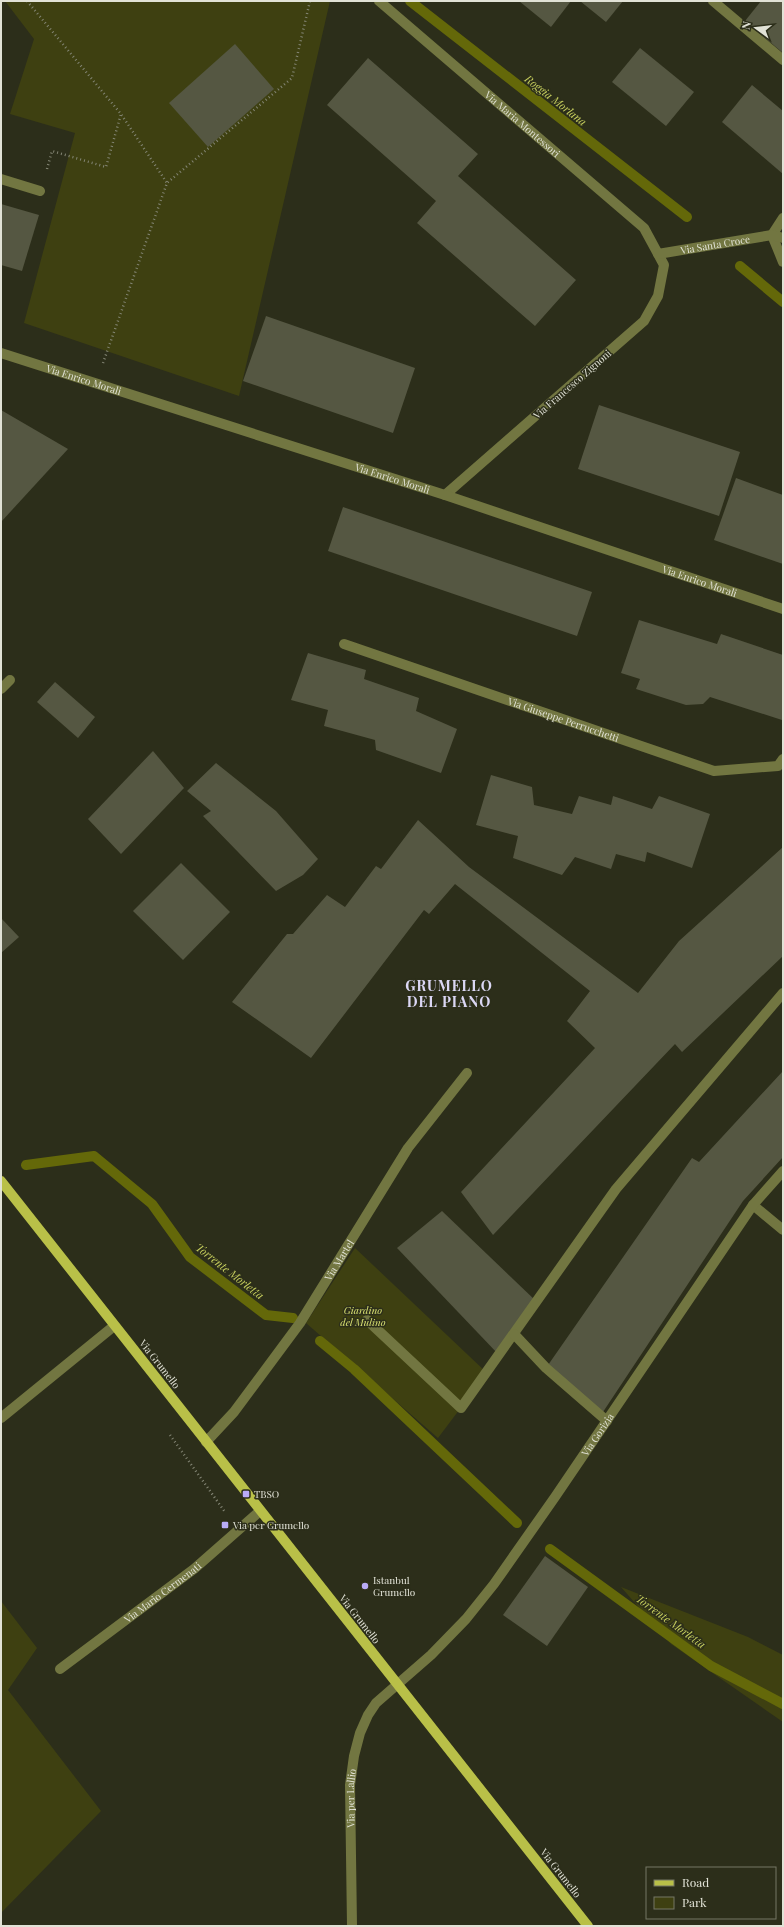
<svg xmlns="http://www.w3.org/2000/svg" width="784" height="1927" viewBox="0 0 784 1927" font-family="'Playfair Display',serif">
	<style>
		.green { fill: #3e4011 }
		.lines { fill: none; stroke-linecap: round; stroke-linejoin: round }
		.stream { stroke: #646809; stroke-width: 10 }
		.building { fill: #555742 }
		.path { stroke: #848675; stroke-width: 2.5; stroke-dasharray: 1 3; stroke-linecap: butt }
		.minor { stroke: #727641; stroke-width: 10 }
		.major { stroke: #b9c048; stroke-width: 10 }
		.poi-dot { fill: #b9abf7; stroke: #2c2e1a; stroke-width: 1.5 }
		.labels { text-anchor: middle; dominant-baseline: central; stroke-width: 3; stroke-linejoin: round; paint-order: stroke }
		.street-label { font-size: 10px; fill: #e1e2d6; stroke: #2c2e1a }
		.park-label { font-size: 10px; font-style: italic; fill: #dbe372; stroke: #2c2e1a }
		.poi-label { font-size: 10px; fill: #e1e2d6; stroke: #2c2e1a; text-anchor: start }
		.water-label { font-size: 11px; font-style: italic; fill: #c8d05e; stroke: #2c2e1a }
		.district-label { font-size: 14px; font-weight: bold; letter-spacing: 1px; fill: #dbd7f4; stroke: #2c2e1a }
	</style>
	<rect width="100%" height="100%" fill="#2c2e1a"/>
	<g class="green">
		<path d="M5 1H330L239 396 24 323 75 133 10 114 34 39Z"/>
		<path d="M355 1248 487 1373 438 1438 306 1323Z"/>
		<path d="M621 1587 748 1637 783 1655V1722L671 1644Z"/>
		<path d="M1 1601 37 1648 8 1690 101 1811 1 1913Z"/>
	</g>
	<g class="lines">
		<g class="stream">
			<path d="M410 1 687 217"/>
			<path d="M740 266 783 302"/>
			<path d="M26 1165 94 1156 152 1204 190 1257 266 1315 293 1318"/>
			<path d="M320 1341 354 1369 517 1523"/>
			<path d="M550 1549 711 1666 783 1704"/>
		</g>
	</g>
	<g class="building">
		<path d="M519 1H571L551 27Z"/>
		<path d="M580 1H623L606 22Z"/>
		<path d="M761 1H783V53L745 21Z"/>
		<path d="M235 44 274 89 208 147 169 103Z"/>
		<path d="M640 48 694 92 666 126 612 82Z"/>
		<path d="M368 58 478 154 458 176 576 280 535 326 417 223 436 201 327 105Z"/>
		<path d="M752 85 783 111V174L722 122Z"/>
		<path d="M1 204 39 215 22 271 1 265Z"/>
		<path d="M266 316 415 368 393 433 243 381Z"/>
		<path d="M599 405 740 452 719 516 578 469Z"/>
		<path d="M1 410 68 449 1 522Z"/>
		<path d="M736 478 783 495V564L714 540Z"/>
		<path d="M343 507 592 592 577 636 328 551Z"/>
		<path d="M639 620 717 644 721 634 783 655 782 720 710 697 703 704 686 705 636 689 640 679 621 673Z"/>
		<path d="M308 653 366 670 364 679 419 698 416 711 457 729 441 773 376 750 375 740 324 726 328 710 291 700Z"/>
		<path d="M55 682 95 717 78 738 37 702Z"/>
		<path d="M153 751 184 788 121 854 88 819Z"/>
		<path d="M216 763 276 811 318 859 303 875 276 891 203 816 211 811 187 791Z"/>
		<path d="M491 775 532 787 534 805 572 814 579 796 611 805 613 796 652 809 659 796 710 814 692 868 647 852 645 862 616 854 611 869 575 857 562 875 513 858 518 836 476 825Z"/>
		<path d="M418 820 469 867 638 993 679 941 783 847V956L682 1052 675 1044 493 1235 461 1192 595 1048 567 1021 590 991 455 884 429 914 424 910 311 1058 232 1002 287 934H293L327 895 345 907 376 866 381 869Z"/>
		<path d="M181 863 230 912 183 960 133 911Z"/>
		<path d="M1 918 19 937 1 953Z"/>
		<path d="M783 1071V1157L743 1201 601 1415 546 1368 692 1158 699 1162Z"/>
		<path d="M442 1211 537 1302 499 1355 397 1248Z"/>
		<path d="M545 1556 588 1587 547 1646 503 1615Z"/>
	</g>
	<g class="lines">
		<g class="path">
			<path d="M27 1 121 114 167 183"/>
			<path d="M47 169 52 151 106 167 121 114"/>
			<path d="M103 363 167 183 292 78 310 1"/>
			<path d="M170 1435 225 1512"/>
		</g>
		<g class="minor">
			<path id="s1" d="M379 1 644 228 664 265 658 296 644 321 445 495"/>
			<path d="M713 1 783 60"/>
			<path d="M1 179 40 191"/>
			<path d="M783 218 772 235 783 262"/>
			<path id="s2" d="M658 254 772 235 783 238"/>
			<path id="s3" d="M1 353 445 495 783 609"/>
			<path id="s4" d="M344 644 714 771 778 766 783 759"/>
			<path d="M1 689 10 680"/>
			<path d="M753 1205 783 1230"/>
			<path d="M367 1320 461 1408 616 1189 783 993"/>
			<path d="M514 1334 546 1368 607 1421"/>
			<path d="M1 1418 114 1326"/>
			<path id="s5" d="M206 1442 234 1412 300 1323 408 1148 467 1073"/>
			<path id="s6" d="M60 1669 194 1569 260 1511"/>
			<path id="s7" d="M352 1926 350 1785 354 1756 360 1733 368 1715 376 1703 431 1655 466 1619 494 1584 555 1497 753 1205 783 1171"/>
		</g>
		<path class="major" d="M1 1181 588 1926"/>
	</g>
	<g class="poi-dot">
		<rect x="242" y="1490" width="8" height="8" rx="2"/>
		<rect x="221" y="1521" width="8" height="8" rx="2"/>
		<circle cx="365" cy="1586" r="4"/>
	</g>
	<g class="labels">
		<g class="street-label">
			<text stroke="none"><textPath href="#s1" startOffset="189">Via Maria Montessori</textPath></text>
			<text stroke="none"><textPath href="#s2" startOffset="58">Via Santa Croce</textPath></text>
			<text stroke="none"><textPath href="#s3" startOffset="87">Via Enrico Morali</textPath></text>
			<text transform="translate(572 384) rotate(-41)">Via Francesco Zignoni</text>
			<text stroke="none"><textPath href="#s3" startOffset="411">Via Enrico Morali</textPath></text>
			<text stroke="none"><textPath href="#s3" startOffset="735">Via Enrico Morali</textPath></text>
			<text stroke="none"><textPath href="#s4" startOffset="232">Via Giuseppe Perrucchetti</textPath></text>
			<text stroke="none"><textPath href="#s5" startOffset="226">Via Martel</textPath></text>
			<text transform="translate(160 1364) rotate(52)">Via Grumello</text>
			<text stroke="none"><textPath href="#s7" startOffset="578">Via Gorizia</textPath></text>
			<text stroke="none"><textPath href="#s6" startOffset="128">Via Mario Cermenati</textPath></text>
			<text transform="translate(360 1619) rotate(52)">Via Grumello</text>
			<text stroke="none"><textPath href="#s7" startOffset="128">Via per Lallio</textPath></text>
			<text transform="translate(561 1873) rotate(52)">Via Grumello</text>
		</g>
		<g class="park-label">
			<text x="363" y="1310">Giardino<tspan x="363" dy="12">del Mulino</tspan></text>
		</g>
		<g class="poi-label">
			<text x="254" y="1494">TBSO</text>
			<text x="233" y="1525">Via per Grumello</text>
			<text x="373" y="1580">Istanbul<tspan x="373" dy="12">Grumello</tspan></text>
		</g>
		<g class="water-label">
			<text transform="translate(556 100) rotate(38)">Roggia Morlana</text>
			<text transform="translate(230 1271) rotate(38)">Torrente Morletta</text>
			<text transform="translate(671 1621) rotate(36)">Torrente Morletta</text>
		</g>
		<g class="district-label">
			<text x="449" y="985">GRUMELLO<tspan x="449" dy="16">DEL PIANO</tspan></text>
		</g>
	</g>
	<rect width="784" height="1927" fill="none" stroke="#e1e2d6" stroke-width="4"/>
	<rect x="646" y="1867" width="130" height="52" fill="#2c2e1a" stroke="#747665"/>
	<rect x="654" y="1880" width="20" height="6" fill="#b9c048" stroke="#747665"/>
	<text x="682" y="1887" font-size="12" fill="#e1e2d6">Road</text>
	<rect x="654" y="1897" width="20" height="12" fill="#3e4011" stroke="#747665"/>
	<text x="682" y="1907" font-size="12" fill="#e1e2d6">Park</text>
	<g transform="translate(756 28) rotate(285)" stroke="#2c2e1a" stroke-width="3" paint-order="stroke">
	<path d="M0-3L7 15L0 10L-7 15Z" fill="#e1e2d6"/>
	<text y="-6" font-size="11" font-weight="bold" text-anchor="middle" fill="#e1e2d6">N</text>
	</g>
</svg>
